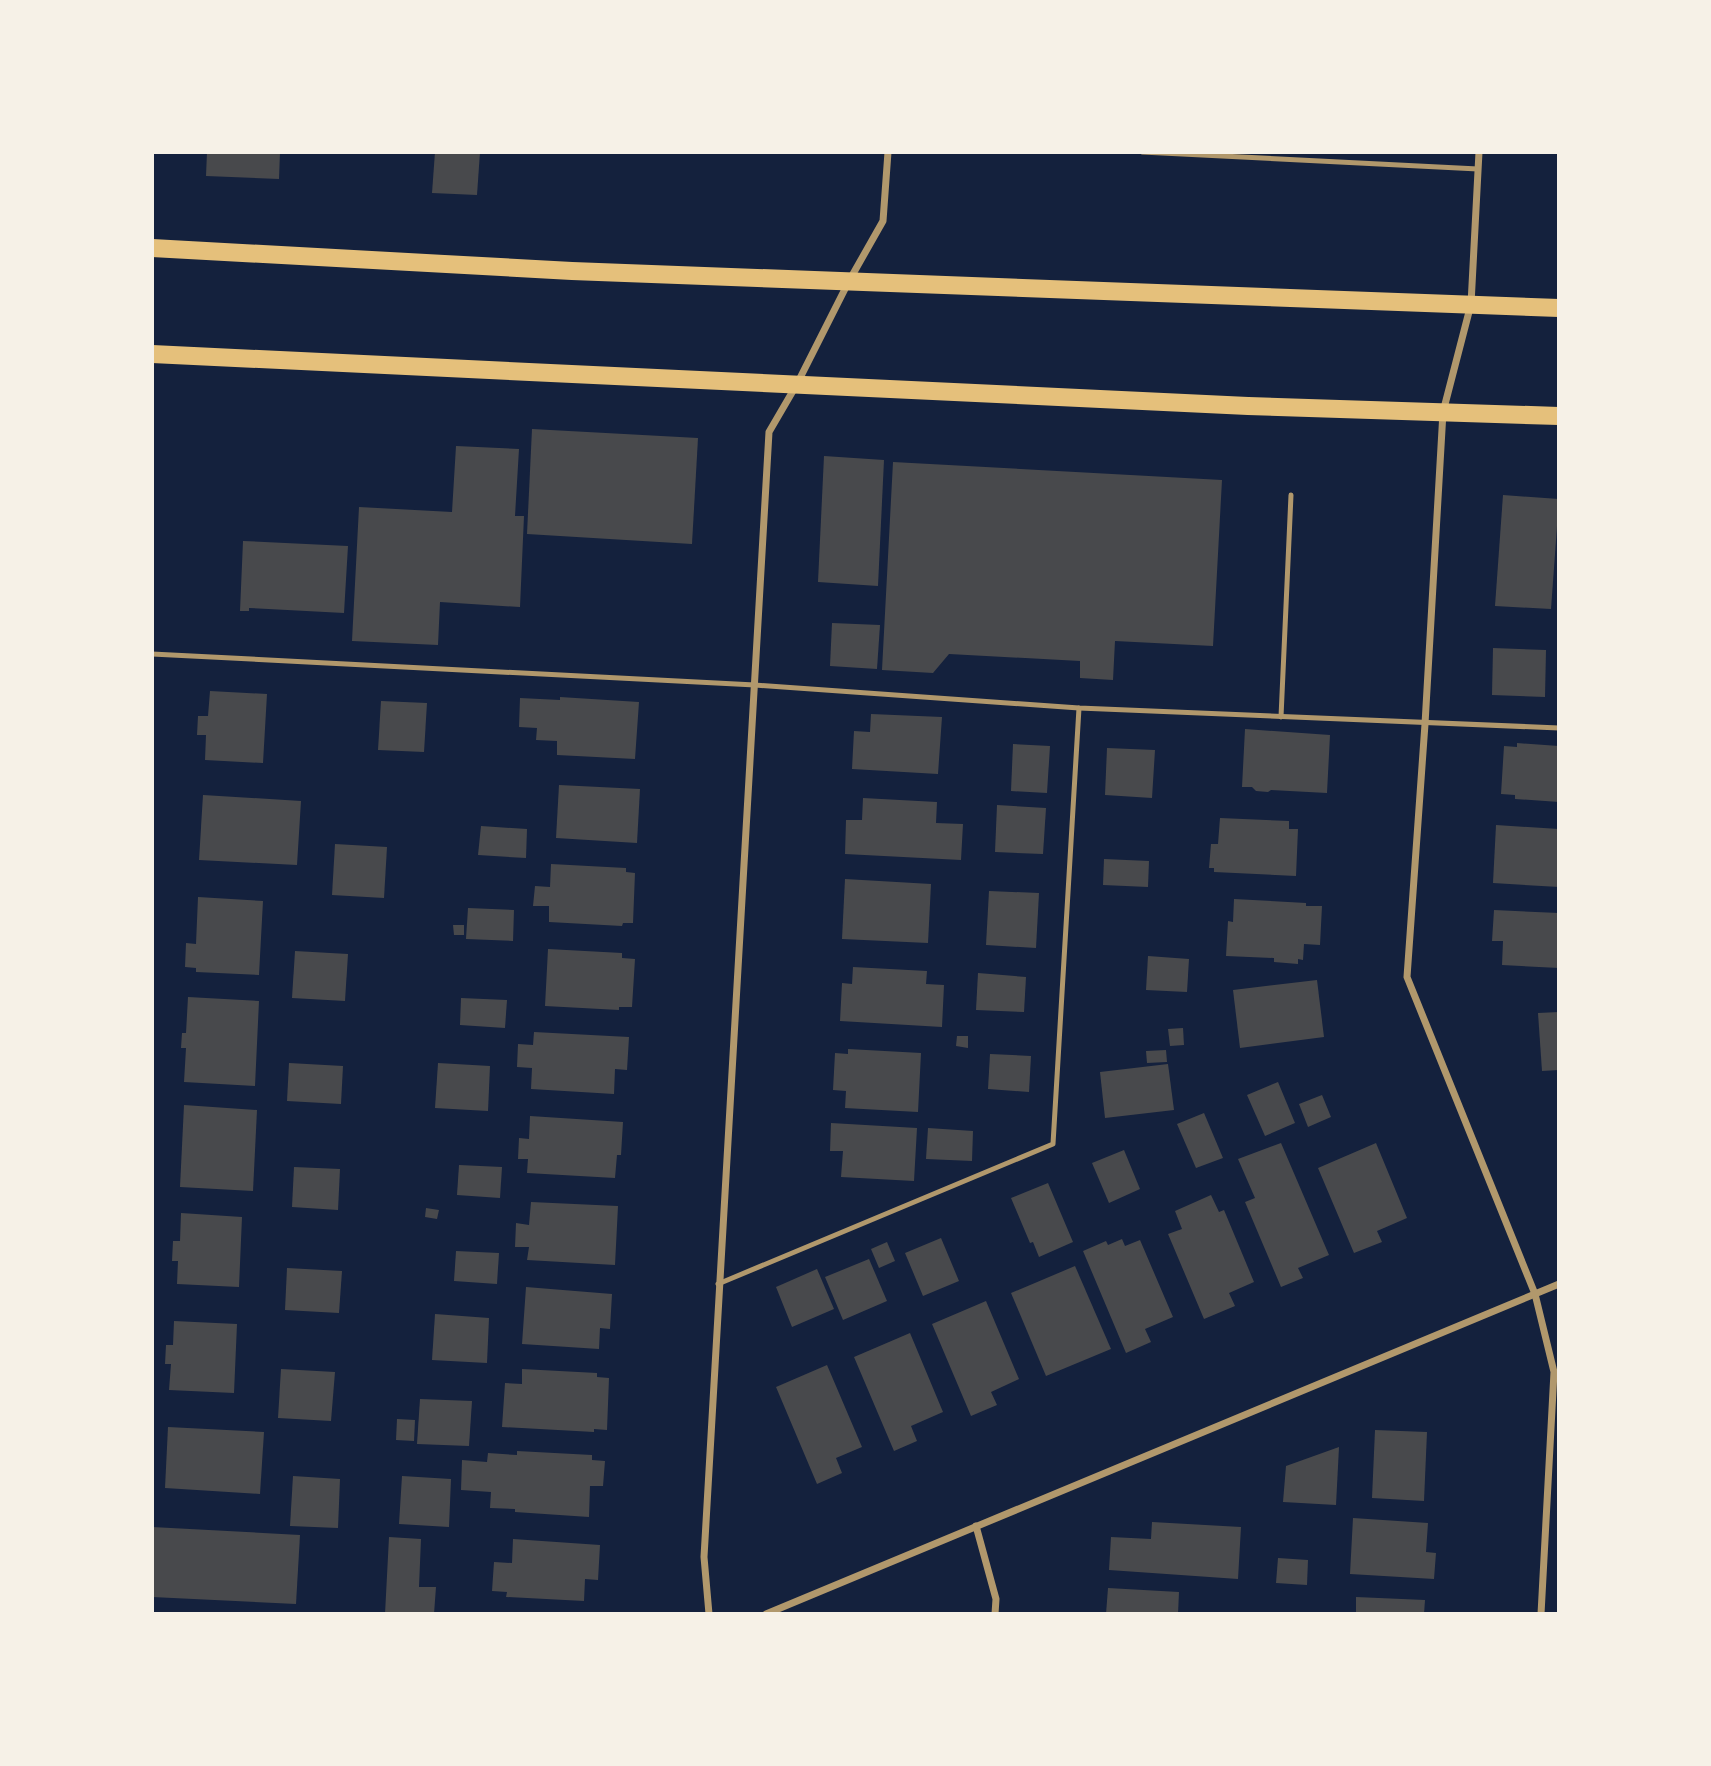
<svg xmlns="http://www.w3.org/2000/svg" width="1711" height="1766" viewBox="0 0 1711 1766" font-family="Ubuntu,sans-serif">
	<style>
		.building { fill: #48494c }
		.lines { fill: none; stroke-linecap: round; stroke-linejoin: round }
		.service { stroke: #b1986c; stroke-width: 5 }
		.minor { stroke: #b1986c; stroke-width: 7 }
		.primary { stroke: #e5c07b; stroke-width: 18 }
	</style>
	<rect width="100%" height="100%" fill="#14213d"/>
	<g class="building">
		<path d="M207 152H280L279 179 206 176Z"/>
		<path d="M435 152H480L477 195 432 193Z"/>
		<path d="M532 429 698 438 692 544 527 534Z"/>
		<path d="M456 446 519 449 515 516H524L520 607 440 602 438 645 352 641 359 507 452 512Z"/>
		<path d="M824 456 884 460 878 586 818 582Z"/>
		<path d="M893 462 1222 480 1213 646 1115 641 1113 680 1080 678V661L949 654 933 673 882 670Z"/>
		<path d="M1503 495 1559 499 1551 609 1495 606Z"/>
		<path d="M243 541 348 546 344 613 249 608V611H240Z"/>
		<path d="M832 623 880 625 877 669 830 666Z"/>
		<path d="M1493 648 1546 650 1545 697 1492 695Z"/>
		<path d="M210 691 267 694 263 763 205 760 206 735H197L198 716H208Z"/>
		<path d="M560 697 639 702 635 759 557 755V741L536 740 537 728 519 727 520 698 560 700Z"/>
		<path d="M381 701 427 703 424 752 378 750Z"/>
		<path d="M871 714 942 717 938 774 852 769 854 731 870 732Z"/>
		<path d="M1245 729 1330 735 1327 793 1271 790 1268 792 1256 791 1252 787H1242Z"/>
		<path d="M1517 743 1559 746V802L1515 799V795L1501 794 1504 746 1517 747Z"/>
		<path d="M1013 744 1050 746 1047 793 1011 791Z"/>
		<path d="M1107 748 1155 750 1152 798 1105 795Z"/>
		<path d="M559 785 640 789 637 843 556 838Z"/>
		<path d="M203 795 301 801 297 865 199 860Z"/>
		<path d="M863 798 937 802 936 823 963 824 961 860 845 854 846 820H862Z"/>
		<path d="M997 805 1046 808 1043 854 995 852Z"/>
		<path d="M1220 818 1289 821V829H1298L1296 876 1214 872V868H1209L1211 844H1218Z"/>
		<path d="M1496 825 1559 829V887L1493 883Z"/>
		<path d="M481 826 527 829 526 858 478 855Z"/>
		<path d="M335 844 387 847 384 898 332 895Z"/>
		<path d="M1104 859 1149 861 1148 887 1103 885Z"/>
		<path d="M551 864 626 868V872L635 873 633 923H623L622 926 549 922V906H533L535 886 550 887Z"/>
		<path d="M845 879 931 884 928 943 842 939Z"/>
		<path d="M989 891 1039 893 1036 948 986 945Z"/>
		<path d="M198 897 263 901 259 975 196 972V968L185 967 186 943 196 944Z"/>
		<path d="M1234 899 1306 903V906H1322L1320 945 1304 944 1303 960 1298 959V964L1274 962V958L1226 956 1228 921 1233 922Z"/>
		<path d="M468 908 514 910 513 941 466 939Z"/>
		<path d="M1494 910 1559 913V968L1502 965 1503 941H1492Z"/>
		<path d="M453 925H464V935H454Z"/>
		<path d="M548 949 622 953V958L635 959 632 1007H619V1010L545 1006Z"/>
		<path d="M295 951 348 954 345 1001 292 998Z"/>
		<path d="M1148 956 1189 959 1187 992 1146 990Z"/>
		<path d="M853 967 927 971 926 984 944 985 942 1027 840 1021 842 983 852 984Z"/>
		<path d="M978 973 1026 977 1024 1012 976 1010Z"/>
		<path d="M1317 980 1324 1037 1240 1048 1233 990Z"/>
		<path d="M188 997 259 1001 255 1086 184 1082 186 1048H181L182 1033H186Z"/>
		<path d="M461 998 507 1000 505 1028 460 1025Z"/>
		<path d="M1559 1012V1070L1542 1071 1538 1013Z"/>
		<path d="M1183 1028 1184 1045 1170 1046 1168 1029Z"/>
		<path d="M534 1032 629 1037 627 1070 615 1069 614 1094 531 1089 532 1068 517 1067 518 1044 533 1045Z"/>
		<path d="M957 1036H968V1048L956 1046Z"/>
		<path d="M848 1049 921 1053 918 1112 845 1108 846 1091 833 1090 835 1053 848 1054Z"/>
		<path d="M1166 1050 1167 1062 1147 1063 1146 1051Z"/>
		<path d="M990 1054 1031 1056 1029 1092 988 1089Z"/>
		<path d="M289 1063 343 1066 341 1104 287 1101Z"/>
		<path d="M438 1063 490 1066 488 1111 435 1108Z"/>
		<path d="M1168 1064 1174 1110 1105 1118 1100 1072Z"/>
		<path d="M1278 1082 1295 1123 1265 1136 1247 1095Z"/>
		<path d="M1322 1095 1331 1117 1308 1127 1299 1104Z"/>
		<path d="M184 1105 257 1110 253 1191 180 1187Z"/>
		<path d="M1204 1113 1223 1158 1196 1168 1177 1124Z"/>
		<path d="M530 1116 623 1122 621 1155H617L615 1178 527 1173 528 1159H518L519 1138 529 1139Z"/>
		<path d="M831 1123 917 1128 914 1181 841 1177 843 1151H830Z"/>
		<path d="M928 1128 973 1131 972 1161 926 1159Z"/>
		<path d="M1281 1143 1329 1255 1298 1268 1303 1278 1281 1287 1245 1202 1255 1198 1238 1159Z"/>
		<path d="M1376 1143 1407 1218 1377 1231 1382 1242 1354 1253 1318 1168Z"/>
		<path d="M1124 1150 1140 1189 1109 1203 1092 1163Z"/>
		<path d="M459 1165 502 1167 500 1198 457 1195Z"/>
		<path d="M294 1167 340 1169 338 1210 292 1207Z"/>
		<path d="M1048 1183 1073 1242 1039 1257 1033 1242 1030 1243 1011 1198Z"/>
		<path d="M1211 1195 1219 1212 1224 1210 1254 1282 1229 1293 1235 1306 1204 1319 1168 1234 1182 1229 1175 1211Z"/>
		<path d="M531 1202 618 1206 615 1265 527 1260 529 1247H515L516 1223 529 1225Z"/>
		<path d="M426 1208 439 1210 437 1219 425 1217Z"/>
		<path d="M181 1213 242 1217 239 1287 177 1284 178 1261H172L173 1241H180Z"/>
		<path d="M941 1238 959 1281 923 1296 905 1253Z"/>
		<path d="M1122 1239 1125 1246 1140 1240 1173 1317 1145 1329 1151 1342 1126 1353 1083 1251 1106 1241 1108 1245Z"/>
		<path d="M887 1242 895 1261 879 1268 871 1249Z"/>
		<path d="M456 1251 499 1253 497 1284 454 1281Z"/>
		<path d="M869 1259 887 1301 843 1320 825 1277Z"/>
		<path d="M1075 1266 1111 1349 1046 1376 1011 1293Z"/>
		<path d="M287 1268 342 1271 339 1313 285 1310Z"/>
		<path d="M817 1269 834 1309 792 1327 776 1287Z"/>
		<path d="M526 1287 612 1294 610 1329 600 1328 599 1349 522 1344Z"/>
		<path d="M986 1301 1019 1379 991 1392 997 1405 971 1416 932 1324Z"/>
		<path d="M435 1314 489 1318 487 1363 432 1360Z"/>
		<path d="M174 1321 237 1324 234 1393 169 1390 171 1364H165L166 1345H173Z"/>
		<path d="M910 1333 943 1412 911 1426 917 1441 894 1451 854 1357Z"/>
		<path d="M827 1365 862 1447 836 1458 842 1473 817 1484 776 1387Z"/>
		<path d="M281 1369 335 1372 331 1421 278 1418Z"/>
		<path d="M522 1369 597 1373V1377L609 1378 607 1430 594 1429V1432L502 1427 505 1383 522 1384Z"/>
		<path d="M420 1399 472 1401 469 1446 417 1444Z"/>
		<path d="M397 1419 415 1420 414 1441 396 1440Z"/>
		<path d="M168 1427 264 1432 260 1494 165 1488Z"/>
		<path d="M1375 1430 1427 1432 1424 1501 1372 1498Z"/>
		<path d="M1339 1447 1336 1505 1283 1502 1286 1466Z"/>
		<path d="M517 1451 592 1455V1460L605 1461 603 1486H590L589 1517 515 1512V1509L490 1508 491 1492 461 1490 462 1460 487 1462 488 1453 517 1455Z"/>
		<path d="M293 1476 340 1479 338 1528 290 1526Z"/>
		<path d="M402 1476 451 1479 449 1527 399 1524Z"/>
		<path d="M1353 1518 1428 1523 1426 1552 1436 1553 1434 1579 1350 1574Z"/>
		<path d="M1152 1522 1241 1527 1238 1579 1109 1570 1111 1537 1151 1539Z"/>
		<path d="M152 1527 300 1535 296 1604 152 1597Z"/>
		<path d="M389 1537 421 1539 419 1587H436L434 1614H385Z"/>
		<path d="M513 1539 600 1545 598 1580 585 1579 584 1601 506 1597 507 1592 492 1591 494 1562 512 1563Z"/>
		<path d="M1278 1558 1308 1560 1307 1585 1276 1583Z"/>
		<path d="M1108 1588 1179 1592 1178 1614H1106Z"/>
		<path d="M1356 1597 1425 1600 1424 1614H1356Z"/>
	</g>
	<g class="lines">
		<g class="service">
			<path d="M1142 152 1478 169"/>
			<path d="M152 654 755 685 1079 708 1559 728"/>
			<path d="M1281 717 1291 495"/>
			<path d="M718 1284 1053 1144 1079 708"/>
		</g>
		<g class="minor">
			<path d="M1479 152 1471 304 1443 412 1425 724 1407 977 1535 1294 1554 1372 1541 1614"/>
			<path d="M976 1526 996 1599 995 1614"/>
			<path d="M709 1614 704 1557 769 432 797 384 849 281 883 221 888 152"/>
			<path d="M766 1614 1559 1284"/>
		</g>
		<g class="primary">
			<path d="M152 248 572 271 1559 308"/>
			<path d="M152 354 1248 406 1559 416"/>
		</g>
	</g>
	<rect width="1711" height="1766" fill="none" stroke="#f6f1e7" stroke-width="308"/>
</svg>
